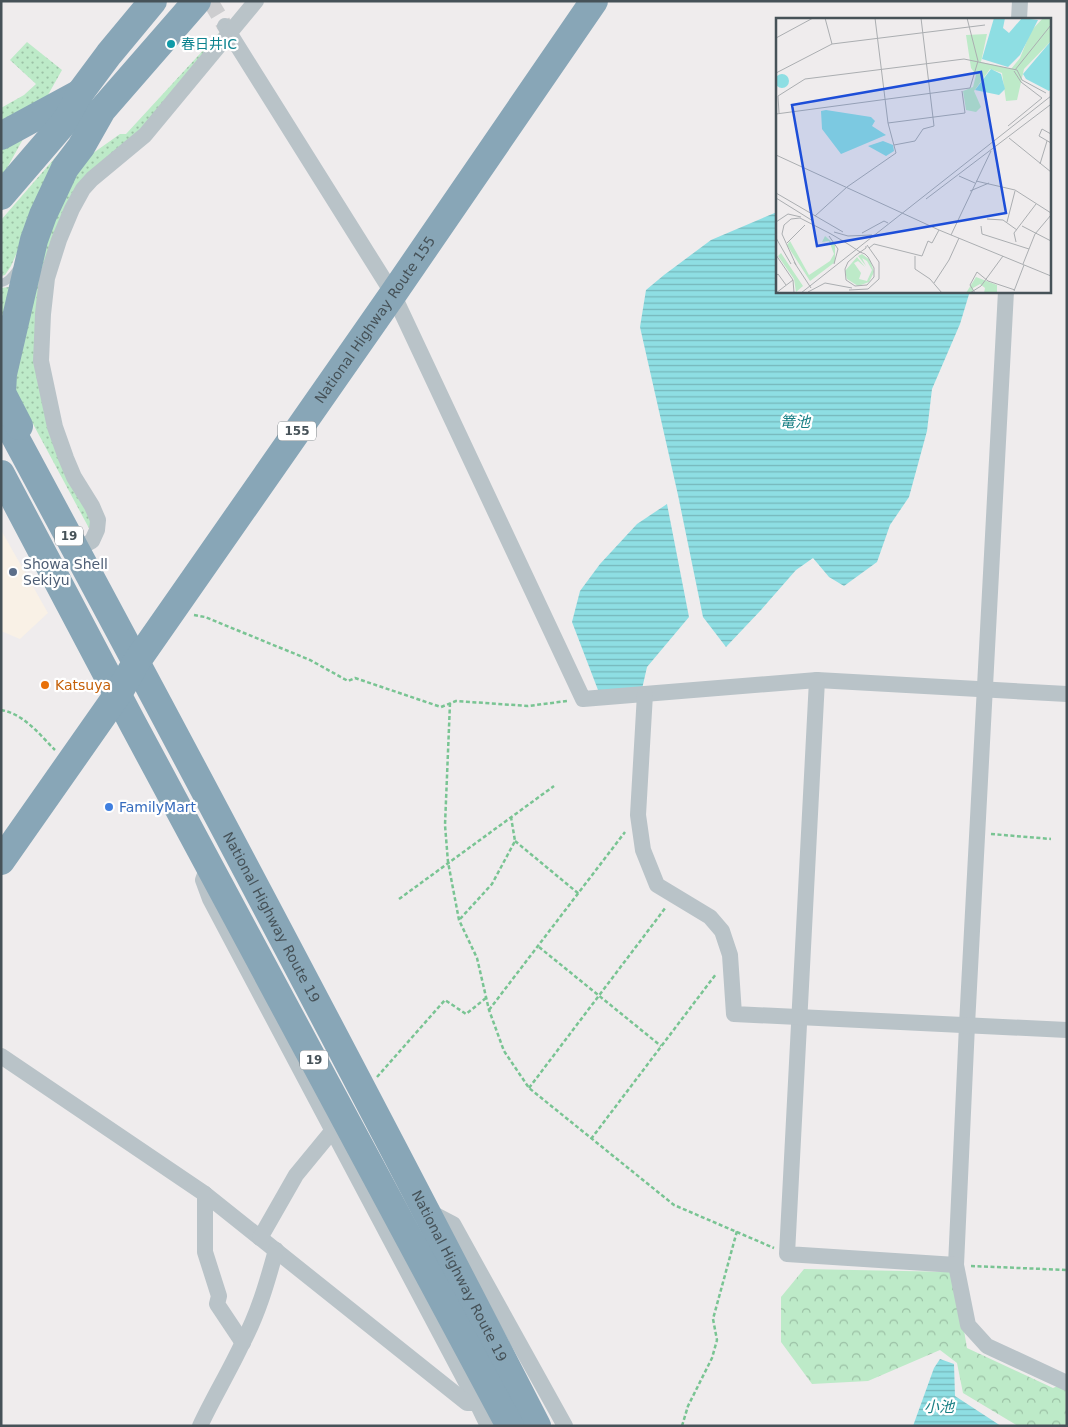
<svg xmlns="http://www.w3.org/2000/svg" width="1068" height="1427" viewBox="0 0 1068 1427" font-family="'DejaVu Sans','Noto Sans JP',sans-serif">
	<style>
		.commercial { fill: #f9f1e6 }
		.green { fill: url(#green-dots) }
		.forest { fill: url(#forest-crowns) }
		.water { fill: url(#water-rules) }
		.lines { fill: none; stroke-linecap: round; stroke-linejoin: round }
		.street-tunnel { stroke: #cdcdcf; stroke-width: 16; stroke-dasharray: 16 8; stroke-linecap: butt }
		.path { stroke: #79c493; stroke-width: 2.5; stroke-dasharray: 4 2.5; stroke-linecap: butt }
		.lane { stroke: #b9c3c8; stroke-width: 8 }
		.street { stroke: #b9c3c8; stroke-width: 16 }
		.highway { stroke: #88a6b7; stroke-width: 28 }
		.culture-dot { fill: #0f9aa8; stroke: #fff; stroke-width: 2 }
		.service-dot { fill: #5c6f8a; stroke: #fff; stroke-width: 2 }
		.food-dot { fill: #e8710a; stroke: #fff; stroke-width: 2 }
		.shop-dot { fill: #3f7fe0; stroke: #fff; stroke-width: 2 }
		.labels { text-anchor: middle; dominant-baseline: central; stroke-width: 4.5; stroke-linejoin: round; paint-order: stroke }
		.shield { fill: #fff; stroke: #7e868a; stroke-width: 1 }
		.shield-label { font-size: 12px; font-weight: bold; fill: #465258 }
		.culture-label { font-size: 14px; fill: #0d838f; stroke: #fff; text-anchor: start }
		.street-label { font-size: 14px; fill: #465258; stroke: #fff }
		.service-label { font-size: 14px; fill: #4e5e75; stroke: #fff; text-anchor: start }
		.food-label { font-size: 14px; fill: #c56008; stroke: #fff; text-anchor: start }
		.shop-label { font-size: 14px; fill: #366cbe; stroke: #fff; text-anchor: start }
		.water-label { font-size: 15px; font-style: italic; fill: #187f84; stroke: #fff }
		.inset-road { fill: none; stroke: #abaeb1; stroke-width: 1 }
		.view { fill: #1d4ed8; fill-opacity: 0.15; stroke: #1d4ed8; stroke-width: 2.5 }
		.inset-edge { fill: none; stroke: #465258; stroke-width: 2.5 }
	</style>
	<defs>
		<pattern id="green-dots" width="8" height="8" patternUnits="userSpaceOnUse" patternTransform="scale(1.25)"><rect width="8" height="8" fill="#bdeac8"/><path d="M2 2h.1M6 6h.1" fill="none" stroke="#9bc0a5" stroke-width="1.8" stroke-linecap="round"/></pattern>
		<pattern id="forest-crowns" width="20" height="18" patternUnits="userSpaceOnUse" patternTransform="scale(1.25)"><rect width="20" height="18" fill="#bdeac8"/><path d="M2 6a3 3 0 1 1 6 0M12 15a3 3 0 1 1 6 0" fill="none" stroke="#9bc0a5"/></pattern>
		<pattern id="water-rules" width="6" height="5" patternUnits="userSpaceOnUse" patternTransform="scale(1.25)"><rect width="6" height="5" fill="#8edee3"/><path d="M0 2.5h6" fill="none" stroke="#76b7bb"/></pattern>
	</defs>
	<rect width="100%" height="100%" fill="#efeced"/>
	<path class="commercial" d="M1 530 48 613 20 639 1 631Z"/>
	<g class="green">
		<path d="M220 32 217 44 69 208 37 362 90 511 91 532 10 381 51 214 89 156 120 134H126Z"/>
		<path d="M27 42 62 70 44 102 1 127V108L24 95 36 84 10 60Z"/>
		<path d="M28 130 1 179V141Z"/>
		<path d="M73 137 43 193 11 266 5 275 1 276V220Z"/>
		<path d="M17 283 1 351V288L9 287Z"/>
	</g>
	<path class="forest" d="M804 1269 954 1272 967 1348 1053 1388 1067 1382V1426H1018L963 1393 957 1363 940 1350 868 1381 812 1384 781 1342V1297Z"/>
	<g class="water">
		<path d="M777 212V291H970L960 324 932 389 927 431 909 497 890 525 877 562 844 586 829 577 813 558 796 570 761 610 726 647 703 617 678 495 640 327 646 290 664 275 711 240Z"/>
		<path d="M667 504 689 617 647 667 642 689 598 690 572 622 580 591 600 564 637 524Z"/>
		<path d="M940 1359 954 1364 955 1396 1001 1426H913L934 1368Z"/>
	</g>
	<g class="lines">
		<path class="street-tunnel" d="M210 1 225 26"/>
		<g class="path">
			<path d="M194 615 205 617 310 660 348 681 355 678 441 707 456 701 528 706 567 701"/>
			<path d="M450 703 445 825 448 862 459 920 477 958 489 1010 504 1051 529 1088 674 1205 774 1248"/>
			<path d="M1 710C24 714 39 734 55 750"/>
			<path d="M991 834 1051 839"/>
			<path d="M515 841 579 894"/>
			<path d="M399 899 554 786"/>
			<path d="M460 919 492 884 515 841 511 817"/>
			<path d="M539 947 661 1046"/>
			<path d="M489 1010 625 832"/>
			<path d="M377 1077 445 1000 466 1014 486 998"/>
			<path d="M529 1088 666 907"/>
			<path d="M591 1139 716 974"/>
			<path d="M971 1266 1067 1270"/>
			<path d="M682 1426 688 1406 712 1358 717 1340 713 1319 737 1231"/>
		</g>
		<path class="lane" d="M1 283C8 282 13 275 17 269"/>
		<g class="street">
			<path d="M1019 19 1020 1"/>
			<path d="M225 26 393 294 583 699 817 680 1067 694"/>
			<path d="M1006 291 967 1025 956 1265 968 1325 987 1346 1067 1383"/>
			<path d="M77 549 92 541 97 530 98 520 92 506 74 477 66 458 55 427 41 361 43 314 47 278 59 240 72 209 83 189 92 179 145 135 256 1"/>
			<path d="M817 680 787 1254 956 1265"/>
			<path d="M645 694 638 815 643 850 657 885 710 917 722 931 730 955 734 1014 1067 1030"/>
			<path d="M207 869 203 880 210 899 477 1403 488 1426"/>
			<path d="M1 1056 205 1194 467 1403H477"/>
			<path d="M205 1194V1252L219 1296 217 1304 243 1343"/>
			<path d="M428 1211 453 1224 565 1426"/>
			<path d="M260 1238 296 1175 333 1130"/>
			<path d="M200 1426C213 1398 229 1372 242 1344 258 1314 267 1283 276 1250"/>
		</g>
		<g class="highway">
			<path d="M1 136 80 93"/>
			<path d="M1 196 68 118 80 93 109 54 153 1"/>
			<path id="s1" d="M1 411C183 748 362 1085 537 1426"/>
			<path d="M19 426 2 393 3 374 34 240 43 215 65 168 81 147 102 110 197 1"/>
			<path d="M1 474 133 724 510 1426"/>
			<path id="s2" d="M1 861 118 694 137 661 393 294 594 1"/>
		</g>
	</g>
	<circle class="culture-dot" cx="171" cy="44" r="5"/>
	<circle class="service-dot" cx="13" cy="572" r="5"/>
	<circle class="food-dot" cx="45" cy="685" r="5"/>
	<circle class="shop-dot" cx="109" cy="807" r="5"/>
	<g class="labels">
		<g class="shield">
			<rect x="278" y="421.5" width="38" height="19" rx="4"/>
			<rect x="55" y="526.5" width="28" height="19" rx="4"/>
			<rect x="300" y="1050.5" width="28" height="19" rx="4"/>
		</g>
		<g class="shield-label">
			<text x="297" y="431">155</text>
			<text x="69" y="536">19</text>
			<text x="314" y="1060">19</text>
		</g>
		<g class="culture-label">
			<text x="181" y="44">春日井IC</text>
		</g>
		<g class="street-label">
			<text stroke="none"><textPath href="#s2" startOffset="658">National Highway Route 155</textPath></text>
			<text stroke="none"><textPath href="#s1" startOffset="574">National Highway Route 19</textPath></text>
			<text stroke="none"><textPath href="#s1" startOffset="979">National Highway Route 19</textPath></text>
		</g>
		<g class="service-label">
			<text x="23" y="564">Showa Shell<tspan x="23" dy="16">Sekiyu</tspan></text>
		</g>
		<g class="food-label">
			<text x="55" y="685">Katsuya</text>
		</g>
		<g class="shop-label">
			<text x="119" y="807">FamilyMart</text>
		</g>
		<g class="water-label">
			<text x="795" y="422">篭池</text>
			<text x="939" y="1407">小池</text>
		</g>
	</g>
	<g transform="translate(776 18)">
		<rect width="275" height="275" fill="#efeced"/>
		<path d="M49 218 59 227V244L34 263 11 227 14 223 33 257 54 243 58 236 53 223 46 224ZM86 236 94 242 98 254 93 264 82 268 71 261 69 253 81 239 89 249 82 243 78 245 85 255 83 261 91 263 96 252 91 243 86 240 90 248 82 238Z" fill="#bdeac8"/>
		<path d="M267 0H275V23L248 51 241 82 230 83 226 55 214 51 198 73 205 89 200 94 190 92 187 73 197 69 200 57 195 50 190 17 211 16 205 44 235 51 244 40 255 13ZM5 235 27 268 20 274 18 261 2 238ZM200 259 221 267V275H208L209 270 204 266 197 270V275H190Z" fill="#bdeac8"/>
		<path d="M218 0H229L227 10 233 15 246 0 262 2 244 37 232 49 206 41ZM275 23V71L273 73 250 61 247 56ZM215 51 225 56 229 71 223 77 199 72ZM-1 63a7 7 0 1 1 14 0a7 7 0 1 1-14 0ZM50 92 95 99 99 103 96 108 110 117 65 136 46 111 45 93ZM107 123 117 127 118 133 110 138 92 128Z" fill="#8edee3"/>
		<path class="inset-road" d="M49 0 56 26M0 20 37 0M239 52 275 7M238 53 245 64 266 80M0 55 56 26 209 7M3 95 2 78 29 61 188 41 241 52 246 62 270 75M0 96 194 70 202 43 191 0M112 105 189 95 186 73M232 108 266 80M275 116 266 111 263 118 275 125M233 120 275 154M118 127 139 123 147 111 158 108 145 0M0 137 163 212 275 258M264 146 271 123M183 158 199 165M200 163 239 172 275 195M194 173 213 165M0 175 67 214M0 180 37 203M150 181 274 87M39 198 71 169 120 135 112 105 99 0M211 201 227 202 241 212M0 204 12 196 25 199M231 204 239 173M205 208 206 216 253 231M246 208 275 223M58 214 72 218 96 217M86 215 108 203 112 205M175 217 215 133M53 218 62 231 58 246M0 220 15 246M240 224 238 215 260 186M11 225 29 207M93 230 98 226 146 238 152 223 156 225 163 212M0 237 17 262 18 275M139 238V251L154 261 166 275M18 244 35 270M247 246 259 216 275 197M20 247 6 216 8 207 15 201 24 200 55 216 72 226 84 234 89 236 92 239 98 250V259L91 267 79 268 70 262 69 251 72 244 80 237 90 230V228M0 258 2 256 10 267M158 265 173 242 183 220M73 272 92 271 103 261V244L91 227M238 273 248 247M32 274 49 265 76 270M0 275 17 262M25 275 275 78M194 275 205 268 227 238M199 275 194 267 201 254 212 263 239 272"/>
		<path class="view" d="M205 54 230 195 41 228 16 87Z"/>
		<rect width="275" height="275" class="inset-edge"/>
	</g>
	<rect width="1068" height="1427" fill="none" stroke="#465258" stroke-width="5"/>
</svg>
